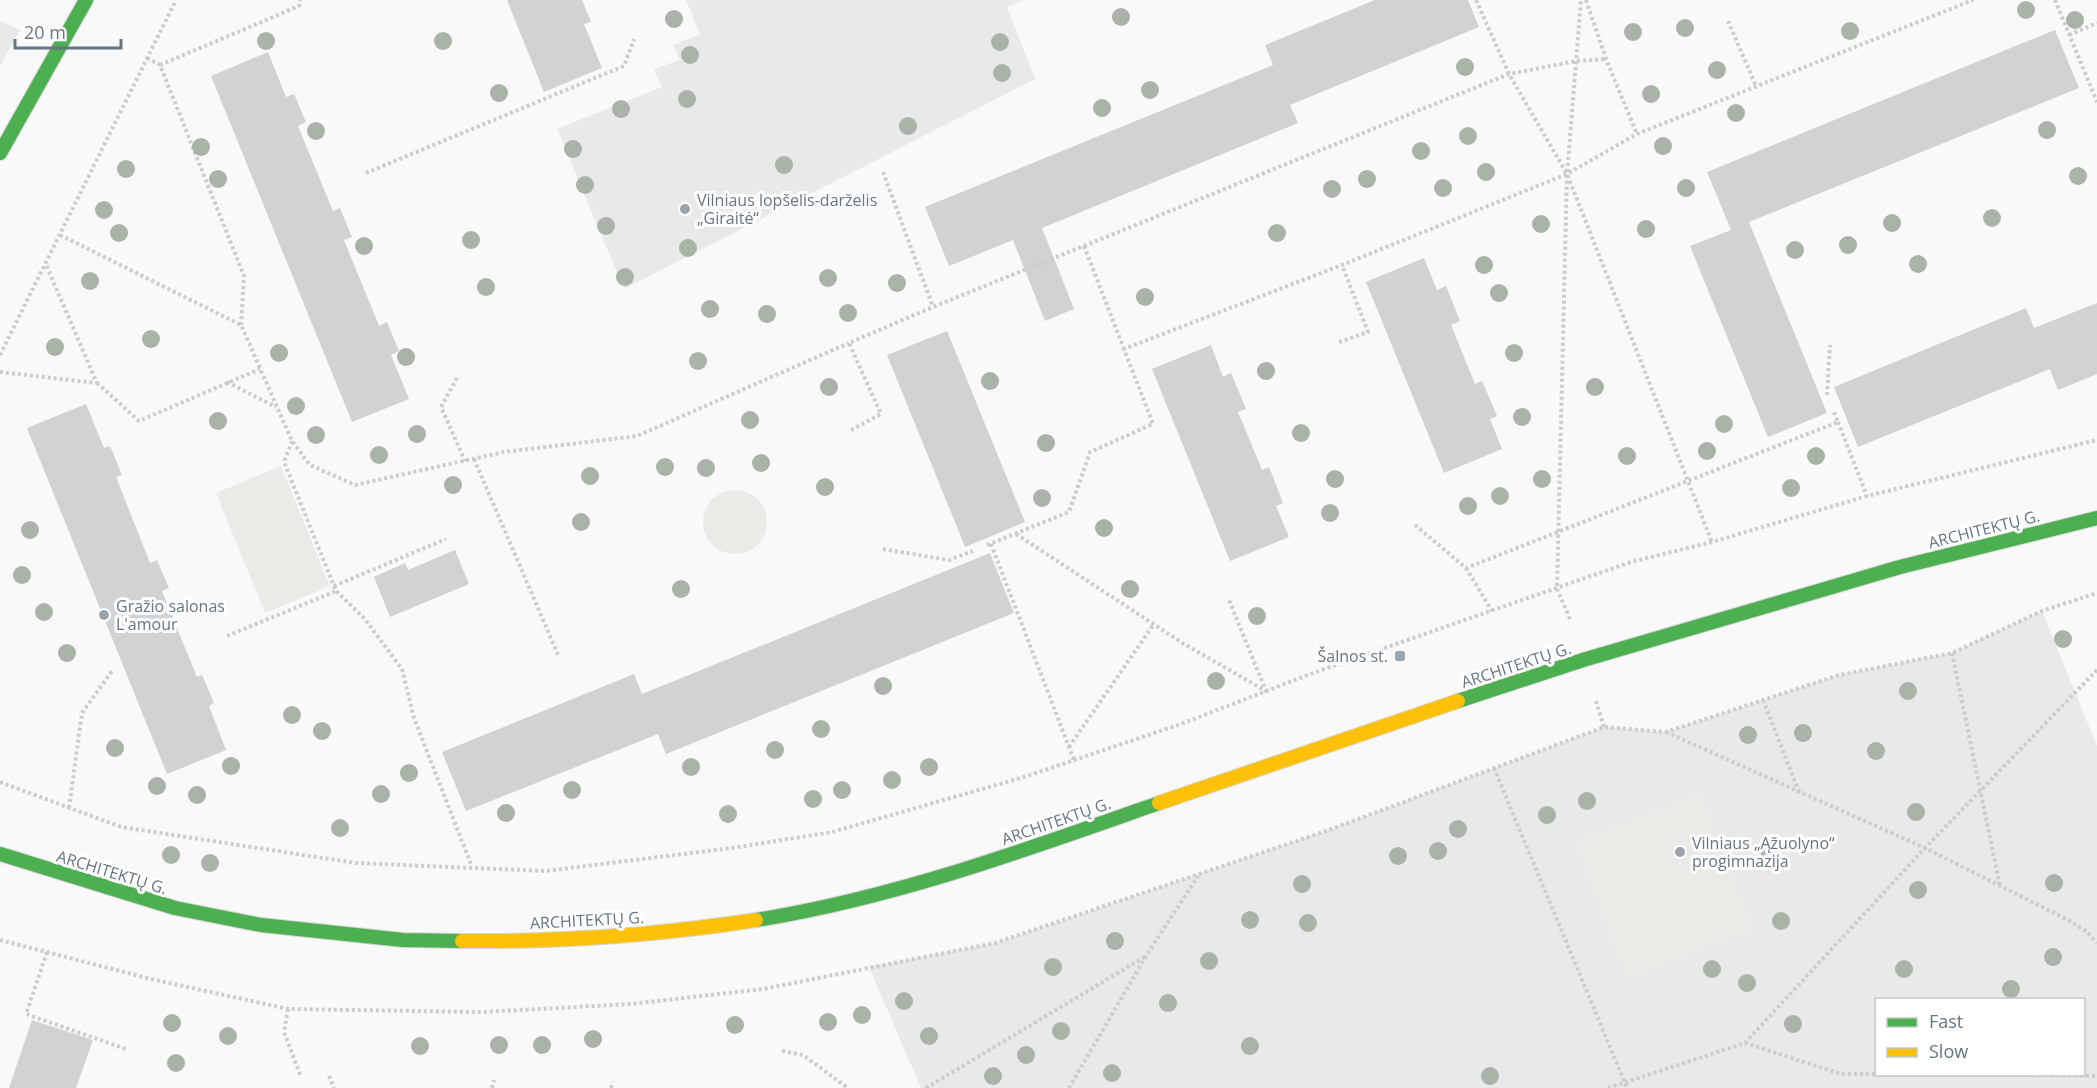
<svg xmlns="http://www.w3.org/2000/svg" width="2097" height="1088" viewBox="0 0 2097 1088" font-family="'Open Sans',sans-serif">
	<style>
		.built { fill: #e8e9e9; fill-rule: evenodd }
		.green { fill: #e8ebe6 }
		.building { fill: #d0d2d3 }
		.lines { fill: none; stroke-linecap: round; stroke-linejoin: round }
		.fast-casing { stroke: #d5d6d7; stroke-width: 16 }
		.slow-casing { stroke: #d5d6d7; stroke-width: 16 }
		.path { stroke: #cbcccd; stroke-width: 4; stroke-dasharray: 3 3; stroke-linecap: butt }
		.fast { stroke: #4caf50; stroke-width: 14 }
		.slow { stroke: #ffc107; stroke-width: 14 }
		.tree { fill: #a9b3a7 }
		.poi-dot { fill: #99a4ac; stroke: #fff; stroke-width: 2 }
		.labels { text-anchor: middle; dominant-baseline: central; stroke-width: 6; stroke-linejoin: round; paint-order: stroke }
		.poi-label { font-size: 16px; fill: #657683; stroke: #fff; text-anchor: start }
		.street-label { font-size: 16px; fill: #657683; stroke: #fff }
	</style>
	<rect width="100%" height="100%" fill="#f9f9f9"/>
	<g class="built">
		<path d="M686 0H1023L1007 7 1035 79 624 289 557 129 662 87 654 69 680 60 674 45 700 34Z"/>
		<path d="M0 21 20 30 0 66Z"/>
		<path d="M2042 611 2097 746V1088H921L869 967 996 943 1326 831 1604 727 1666 732 1839 675 1952 653ZM1876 1000H2084V1074H1876Z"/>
	</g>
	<g class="green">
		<path d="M281 466 330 586 265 613 216 493Z"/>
		<circle cx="735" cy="522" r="32"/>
		<path d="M1701 792 1754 930 1627 979 1573 842Z"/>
	</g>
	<g class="building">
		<path d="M507 0H582L591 22 584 24 602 68 544 92Z"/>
		<path d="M1375 0H1468L1479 27 1290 105 1298 123 1042 228 1074 309 1045 321 1013 240 949 266 925 207 1273 65 1265 45Z"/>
		<path d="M2055 30 2079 88 1749 222 1827 413 1768 437 1690 246 1731 230 1707 172Z"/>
		<path d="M268 52 286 97 294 94 306 122 298 126 333 211 340 208 352 237 344 240 379 326 387 322 399 351 391 355 409 399 352 422 211 76Z"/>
		<path d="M1424 258 1437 290 1446 286 1460 321 1451 325 1475 384 1482 381 1497 416 1490 419 1502 449 1444 473 1366 282Z"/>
		<path d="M2097 303V374L2058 390 2050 369 1858 447 1834 387 2026 308 2034 328Z"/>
		<path d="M947 331 1025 522 965 547 887 355Z"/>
		<path d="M1211 345 1223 377 1231 373 1246 409 1238 412 1262 470 1269 467 1283 503 1276 506 1289 537 1230 561 1152 369Z"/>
		<path d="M86 404 104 448 110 446 122 475 116 477 150 563 157 560 169 588 162 591 197 677 202 675 214 703 209 706 226 750 167 774 27 428Z"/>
		<path d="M455 550 469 584 390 617 374 577 405 563 408 570Z"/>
		<path d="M990 553 1014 613 666 754 658 734 466 811 442 752 634 674 642 694Z"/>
		<path d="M32 1020 93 1040 76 1088H9Z"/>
	</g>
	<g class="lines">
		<g class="fast-casing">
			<g id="fast">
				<path d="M0 153 86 0"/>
				<path d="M1458 701 1583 660 1900 567 2097 518"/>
				<path d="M0 854 175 908 261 925 403 940 462 941"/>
				<path d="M756 920C895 898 1028 849 1159 803"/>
			</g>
		</g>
		<g class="slow-casing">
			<g id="slow">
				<path d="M1159 803 1458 701"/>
				<path d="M462 941C561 942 659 935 756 920"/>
			</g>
		</g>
		<g class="path">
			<path d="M1476 0 1509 74 1567 174 1712 542"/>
			<path d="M1586 0 1606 59 1637 134"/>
			<path d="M2055 0 2097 102"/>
			<path d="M1728 21 1756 86"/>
			<path d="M2069 35 2097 23"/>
			<path d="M147 58 160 65 244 276 241 325"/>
			<path d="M160 65 299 6 300 0"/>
			<path d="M883 172 933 307"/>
			<path d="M366 173 624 66 634 39"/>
			<path d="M60 235 241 325 292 441 310 465 355 485 504 452 637 436 849 343"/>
			<path d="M1084 246 1124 349"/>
			<path d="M1339 342 1368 332 1342 265"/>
			<path d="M0 355 176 0"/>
			<path d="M0 372 97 383 46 265"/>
			<path d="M457 378 441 407 465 461"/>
			<path d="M227 382 276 407"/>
			<path d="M97 383 139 421 260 369"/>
			<path d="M1827 395 1830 345"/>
			<path d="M1838 422 1867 496"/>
			<path d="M851 430 881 414 849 343 933 307 1509 74 1576 61 1606 59"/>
			<path d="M292 441 284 462 334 586 336 591 364 618 402 669 414 718 472 867"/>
			<path d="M474 459 559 657"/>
			<path d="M1415 525 1466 568 1838 422 1833 410"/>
			<path d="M1016 534 1184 644 1266 691 1229 600"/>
			<path d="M991 544 1074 760"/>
			<path d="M987 545 1069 512 1090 452 1153 424 1124 349 1342 265 1567 174 1637 134 1973 0"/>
			<path d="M883 549 949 560 973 551"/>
			<path d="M1466 568 1492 611"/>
			<path d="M334 586 446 539"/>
			<path d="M1570 619 1557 589 1567 174 1581 0"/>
			<path d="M227 636 336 591"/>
			<path d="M1952 653 2000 886"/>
			<path d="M1763 700 1799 792"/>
			<path d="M1596 701 1604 727"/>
			<path d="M1666 732 1925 848 2068 920 2086 931 2097 943"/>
			<path d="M1069 747 1154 624"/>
			<path d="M1494 768 1627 1088"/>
			<path d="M0 782 121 827 356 863 545 871 732 848 832 832 1024 777 1181 724 1313 673 1631 562 1712 542 1867 496 2097 440"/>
			<path d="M69 808 82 713 112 671"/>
			<path d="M0 940 151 979 288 1009 482 1012 631 1004 763 989 995 943 1326 831 1604 727 1666 732 1839 675 1952 653 2042 611 2097 593"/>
			<path d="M47 952 26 1014 126 1049"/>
			<path d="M288 1009 284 1032 301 1077"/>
			<path d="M1745 1043 1925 848 2097 670"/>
			<path d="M782 1051 803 1055 848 1088"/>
			<path d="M1948 1074 2097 1076"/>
			<path d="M329 1076 334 1088"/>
			<path d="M492 1088 494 1080"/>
			<path d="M611 1088 613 1082"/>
			<path d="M926 1088 1146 956"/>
			<path d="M1069 1088 1146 956 1198 876"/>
			<path d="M1608 1088 1745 1043 1841 1074H1876"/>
		</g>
		<use href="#fast" class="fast"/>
		<use href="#slow" class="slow"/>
	</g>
	<g class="tree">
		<circle cx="2026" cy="10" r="9"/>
		<circle cx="1121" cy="17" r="9"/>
		<circle cx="674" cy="19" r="9"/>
		<circle cx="2075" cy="20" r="9"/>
		<circle cx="1685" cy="28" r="9"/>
		<circle cx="1850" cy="31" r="9"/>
		<circle cx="1633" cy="32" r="9"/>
		<circle cx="266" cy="41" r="9"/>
		<circle cx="443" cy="41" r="9"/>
		<circle cx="1000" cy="42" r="9"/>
		<circle cx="690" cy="55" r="9"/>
		<circle cx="1465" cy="67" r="9"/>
		<circle cx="1717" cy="70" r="9"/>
		<circle cx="1002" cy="73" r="9"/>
		<circle cx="1150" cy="90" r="9"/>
		<circle cx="499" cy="93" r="9"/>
		<circle cx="1651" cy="94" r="9"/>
		<circle cx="687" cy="99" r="9"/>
		<circle cx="1102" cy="108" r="9"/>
		<circle cx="621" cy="109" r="9"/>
		<circle cx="1736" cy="113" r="9"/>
		<circle cx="908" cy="126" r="9"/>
		<circle cx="2047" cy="130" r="9"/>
		<circle cx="316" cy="131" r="9"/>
		<circle cx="1468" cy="136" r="9"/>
		<circle cx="1663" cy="146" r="9"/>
		<circle cx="201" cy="147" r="9"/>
		<circle cx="573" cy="149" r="9"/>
		<circle cx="1421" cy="151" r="9"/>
		<circle cx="784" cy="165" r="9"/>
		<circle cx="126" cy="169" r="9"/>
		<circle cx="1486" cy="172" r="9"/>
		<circle cx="2078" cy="176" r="9"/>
		<circle cx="218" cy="179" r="9"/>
		<circle cx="1367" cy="179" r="9"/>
		<circle cx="585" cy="185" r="9"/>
		<circle cx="1443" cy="188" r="9"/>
		<circle cx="1686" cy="188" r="9"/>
		<circle cx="1332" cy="189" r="9"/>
		<circle cx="104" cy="210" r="9"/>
		<circle cx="1992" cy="218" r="9"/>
		<circle cx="1892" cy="223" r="9"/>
		<circle cx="1541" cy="224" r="9"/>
		<circle cx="606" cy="226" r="9"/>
		<circle cx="1646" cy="229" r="9"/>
		<circle cx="119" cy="233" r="9"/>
		<circle cx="1277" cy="233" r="9"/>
		<circle cx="471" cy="240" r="9"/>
		<circle cx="1848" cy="245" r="9"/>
		<circle cx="364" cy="246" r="9"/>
		<circle cx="688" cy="248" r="9"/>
		<circle cx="1795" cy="250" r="9"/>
		<circle cx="1918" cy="264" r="9"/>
		<circle cx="1484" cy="265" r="9"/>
		<circle cx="625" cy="277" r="9"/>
		<circle cx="828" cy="278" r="9"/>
		<circle cx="90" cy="281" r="9"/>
		<circle cx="897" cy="283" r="9"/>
		<circle cx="486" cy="287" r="9"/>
		<circle cx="1499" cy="293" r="9"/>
		<circle cx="1145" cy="297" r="9"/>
		<circle cx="710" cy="309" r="9"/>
		<circle cx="848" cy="313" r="9"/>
		<circle cx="767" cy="314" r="9"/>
		<circle cx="151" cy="339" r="9"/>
		<circle cx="55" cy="347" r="9"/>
		<circle cx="279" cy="353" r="9"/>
		<circle cx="1514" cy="353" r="9"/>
		<circle cx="406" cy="357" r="9"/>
		<circle cx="698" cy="361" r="9"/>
		<circle cx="1266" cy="371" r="9"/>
		<circle cx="990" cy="381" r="9"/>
		<circle cx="829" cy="387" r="9"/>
		<circle cx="1595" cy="387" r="9"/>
		<circle cx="296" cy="406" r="9"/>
		<circle cx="1522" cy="417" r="9"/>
		<circle cx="750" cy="420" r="9"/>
		<circle cx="218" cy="421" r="9"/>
		<circle cx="1724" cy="424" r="9"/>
		<circle cx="1301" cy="433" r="9"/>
		<circle cx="417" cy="434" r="9"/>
		<circle cx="316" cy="435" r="9"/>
		<circle cx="1046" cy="443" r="9"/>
		<circle cx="1707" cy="451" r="9"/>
		<circle cx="379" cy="455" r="9"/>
		<circle cx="1627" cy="456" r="9"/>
		<circle cx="1816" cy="456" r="9"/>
		<circle cx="761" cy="463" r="9"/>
		<circle cx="665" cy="467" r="9"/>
		<circle cx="706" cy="468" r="9"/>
		<circle cx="590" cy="476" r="9"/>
		<circle cx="1335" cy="479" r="9"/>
		<circle cx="1542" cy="479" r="9"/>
		<circle cx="453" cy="485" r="9"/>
		<circle cx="825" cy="487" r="9"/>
		<circle cx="1791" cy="488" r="9"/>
		<circle cx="1500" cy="496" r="9"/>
		<circle cx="1042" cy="498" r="9"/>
		<circle cx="1468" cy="506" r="9"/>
		<circle cx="1330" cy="513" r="9"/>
		<circle cx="581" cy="522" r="9"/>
		<circle cx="1104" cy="528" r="9"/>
		<circle cx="30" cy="530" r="9"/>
		<circle cx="22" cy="575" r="9"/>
		<circle cx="681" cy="589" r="9"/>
		<circle cx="1130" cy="589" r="9"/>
		<circle cx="44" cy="612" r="9"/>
		<circle cx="1257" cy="616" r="9"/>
		<circle cx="2063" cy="639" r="9"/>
		<circle cx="67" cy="653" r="9"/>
		<circle cx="1216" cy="681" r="9"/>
		<circle cx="883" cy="686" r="9"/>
		<circle cx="1908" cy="691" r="9"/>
		<circle cx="292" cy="715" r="9"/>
		<circle cx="821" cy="729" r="9"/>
		<circle cx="322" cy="731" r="9"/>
		<circle cx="1803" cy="733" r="9"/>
		<circle cx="1748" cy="735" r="9"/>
		<circle cx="115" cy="748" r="9"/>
		<circle cx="775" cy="750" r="9"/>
		<circle cx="1876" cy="751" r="9"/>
		<circle cx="231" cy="766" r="9"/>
		<circle cx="691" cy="767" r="9"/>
		<circle cx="929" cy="767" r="9"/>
		<circle cx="409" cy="773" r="9"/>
		<circle cx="892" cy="780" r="9"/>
		<circle cx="157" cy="786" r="9"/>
		<circle cx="572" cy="790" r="9"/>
		<circle cx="842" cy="790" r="9"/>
		<circle cx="381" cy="794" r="9"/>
		<circle cx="197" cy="795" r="9"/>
		<circle cx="813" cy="799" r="9"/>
		<circle cx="1587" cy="801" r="9"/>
		<circle cx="1916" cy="812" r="9"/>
		<circle cx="506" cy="813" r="9"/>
		<circle cx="728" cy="814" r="9"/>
		<circle cx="1547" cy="815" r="9"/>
		<circle cx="340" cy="828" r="9"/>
		<circle cx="1458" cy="829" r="9"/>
		<circle cx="1438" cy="851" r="9"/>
		<circle cx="1770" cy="854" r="9"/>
		<circle cx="171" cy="855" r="9"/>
		<circle cx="1398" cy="856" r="9"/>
		<circle cx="210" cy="863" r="9"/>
		<circle cx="2054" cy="883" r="9"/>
		<circle cx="1302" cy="884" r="9"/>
		<circle cx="1918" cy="890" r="9"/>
		<circle cx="1250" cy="920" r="9"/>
		<circle cx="1781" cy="921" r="9"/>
		<circle cx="1308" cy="923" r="9"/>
		<circle cx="1115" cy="941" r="9"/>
		<circle cx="2053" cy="957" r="9"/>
		<circle cx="1209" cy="961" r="9"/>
		<circle cx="1053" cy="967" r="9"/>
		<circle cx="1712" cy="969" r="9"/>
		<circle cx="1904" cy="969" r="9"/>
		<circle cx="1747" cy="983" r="9"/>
		<circle cx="2011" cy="989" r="9"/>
		<circle cx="904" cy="1001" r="9"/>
		<circle cx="1168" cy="1003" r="9"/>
		<circle cx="862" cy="1015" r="9"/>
		<circle cx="828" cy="1022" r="9"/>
		<circle cx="172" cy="1023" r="9"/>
		<circle cx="1793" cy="1024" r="9"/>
		<circle cx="735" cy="1025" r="9"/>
		<circle cx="1061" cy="1031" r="9"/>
		<circle cx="228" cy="1036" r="9"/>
		<circle cx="929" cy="1036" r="9"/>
		<circle cx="593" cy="1039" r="9"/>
		<circle cx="499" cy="1045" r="9"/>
		<circle cx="542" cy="1045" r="9"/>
		<circle cx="420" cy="1046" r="9"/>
		<circle cx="1250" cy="1046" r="9"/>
		<circle cx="1026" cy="1055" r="9"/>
		<circle cx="176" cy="1063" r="9"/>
		<circle cx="1112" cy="1073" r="9"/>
		<circle cx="993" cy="1076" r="9"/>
		<circle cx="1490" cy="1076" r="9"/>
	</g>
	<g class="poi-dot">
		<circle cx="685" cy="209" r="6"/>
		<circle cx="104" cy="615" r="6"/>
		<rect x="1394" y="650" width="12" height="12" rx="3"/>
		<circle cx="1680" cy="852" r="6"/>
	</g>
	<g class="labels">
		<g class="poi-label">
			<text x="697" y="200">Vilniaus lopšelis-darželis<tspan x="697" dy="18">„Giraitė“</tspan></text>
			<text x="116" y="606">Gražio salonas<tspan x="116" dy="18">L'amour</tspan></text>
			<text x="1388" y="656" text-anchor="end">Šalnos st.</text>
			<text x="1692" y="843">Vilniaus „Ąžuolyno“<tspan x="1692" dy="18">progimnazija</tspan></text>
		</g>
		<g class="street-label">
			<text transform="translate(1984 529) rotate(-14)">ARCHITEKTŲ G.</text>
			<text transform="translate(1516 665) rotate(-18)">ARCHITEKTŲ G.</text>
			<text transform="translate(1056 821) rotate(-19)">ARCHITEKTŲ G.</text>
			<text transform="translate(112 872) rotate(17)">ARCHITEKTŲ G.</text>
			<text transform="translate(587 920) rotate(-3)">ARCHITEKTŲ G.</text>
		</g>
	</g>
	<rect x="1875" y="998" width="210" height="78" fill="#ffffff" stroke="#c1c8cd" stroke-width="1.5"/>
	<rect x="1887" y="1018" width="30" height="9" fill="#4caf50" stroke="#c1c8cd" stroke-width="1.5"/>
	<text x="1929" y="1028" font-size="18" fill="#657683">Fast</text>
	<rect x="1887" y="1048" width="30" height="9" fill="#ffc107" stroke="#c1c8cd" stroke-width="1.5"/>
	<text x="1929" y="1058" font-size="18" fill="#657683">Slow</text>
	<path d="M15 39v9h106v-9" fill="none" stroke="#657683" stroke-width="3"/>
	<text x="24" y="39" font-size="18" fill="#657683" stroke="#ffffff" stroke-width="4.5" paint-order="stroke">20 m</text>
</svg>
